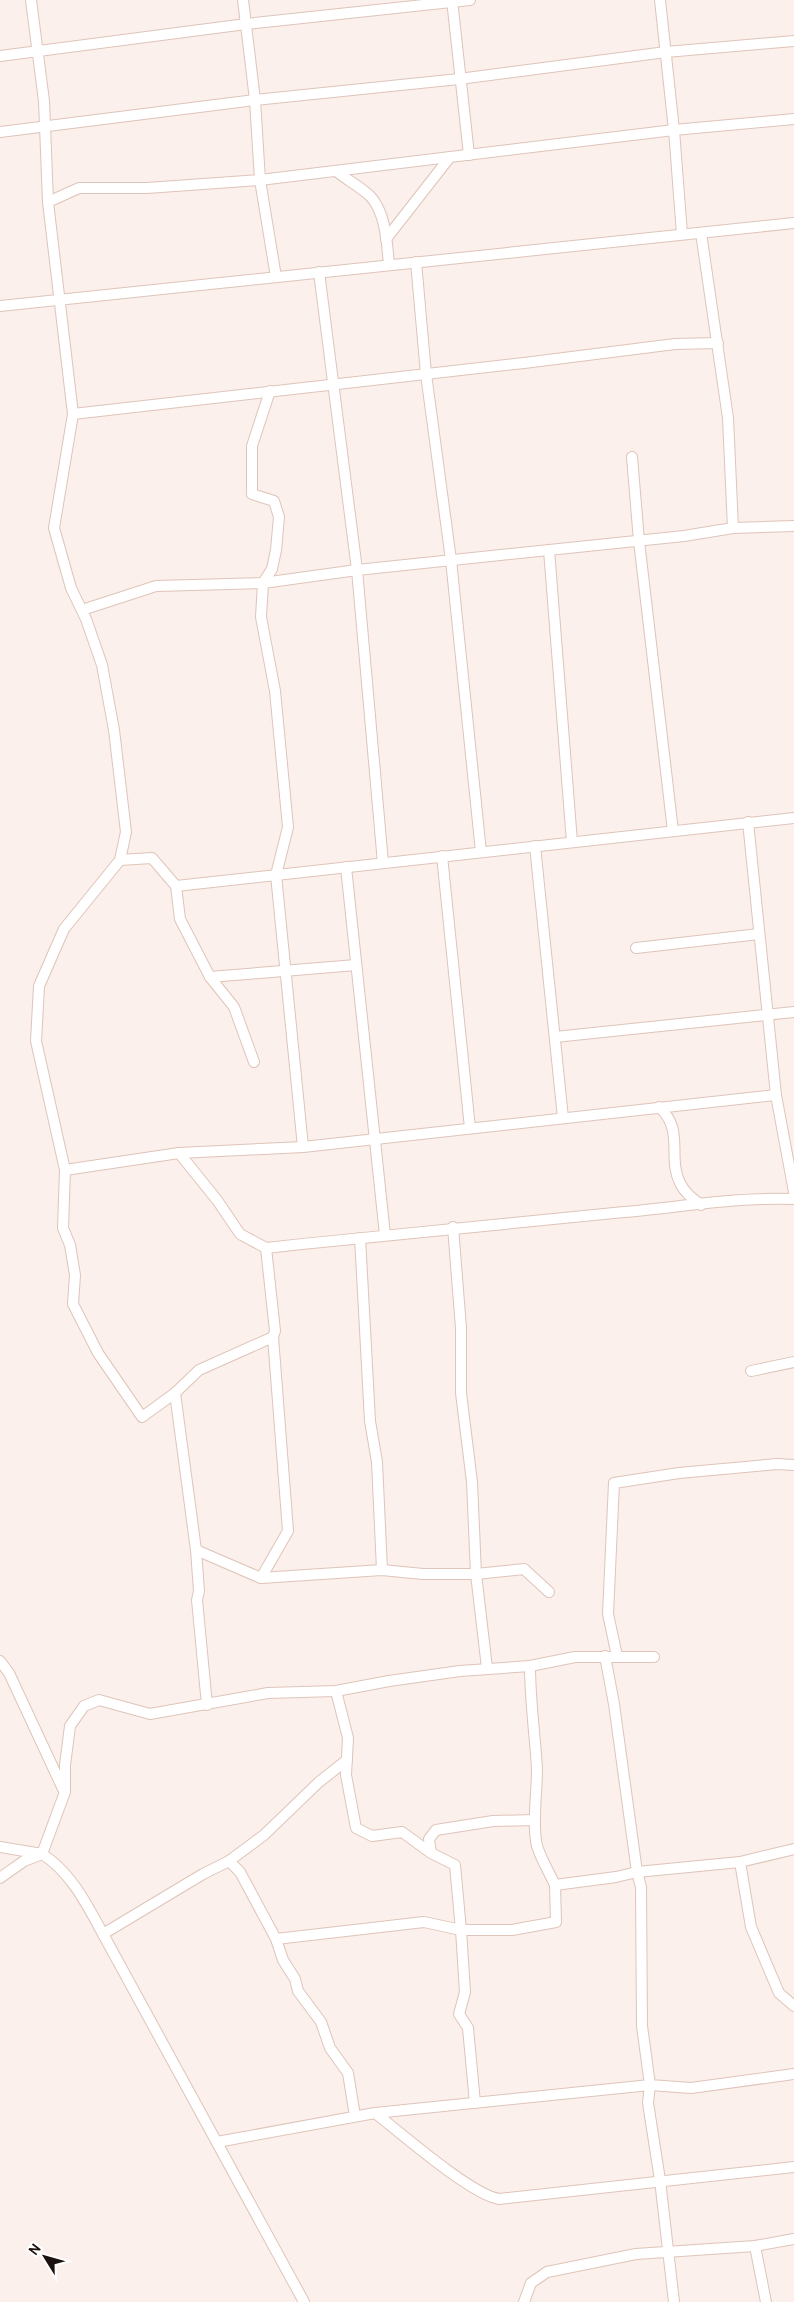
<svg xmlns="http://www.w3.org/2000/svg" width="794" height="2302" font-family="Overpass,sans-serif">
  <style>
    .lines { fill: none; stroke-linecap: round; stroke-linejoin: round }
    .minor-casing { stroke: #dfc4b9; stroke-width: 12 }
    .minor { stroke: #fff; stroke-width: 10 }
  </style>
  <rect width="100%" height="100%" fill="#fbf0eb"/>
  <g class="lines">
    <!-- minor casing -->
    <g class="minor-casing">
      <g id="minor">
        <path d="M31 0 44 101 48 202 73 414 54 528 71 588 86 619 102 665 114 730 126 832 120 860 64 929 39 986 36 1041 65 1170 63 1228 70 1245 75 1275 73 1304 98 1353 142 1417 175 1393 196 1550 199 1591 197 1600 207 1705"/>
        <path d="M243 0 255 100 260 180 276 277"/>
        <path d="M452 0 469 155"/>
        <path d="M660 0 674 130 682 234"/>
        <path d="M0 56 246 24 470 0"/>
        <path d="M0 132 255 100 459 79 666 52 794 41"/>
        <path d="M336 171C347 180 361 187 371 197 386 214 387 244 389 265"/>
        <path d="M48 202 79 188H147L260 180 674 130 794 119"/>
        <path d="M701 233 728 418 733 528"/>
        <path d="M386 239 450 157"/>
        <path d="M416 262 426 374 451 560 481 852"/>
        <path d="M319 272 357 570 383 863"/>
        <path d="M0 306 794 223"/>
        <path d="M270 391 252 446V494L274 501 279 517 276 550 272 569 263 583 261 617 275 691 288 827 276 875 303 1147"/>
        <path d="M73 414 524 363 675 344 718 343"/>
        <path d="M632 457 639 541 673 831"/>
        <path d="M549 550 572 842"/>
        <path d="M82 610 156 586 263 583 357 570 684 536 733 528 794 526"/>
        <path d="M748 822 776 1095 794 1192"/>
        <path d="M535 846 563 1118"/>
        <path d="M442 856 470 1128"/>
        <path d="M120 860 152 858 176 886 180 919 210 977 234 1007 254 1062"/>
        <path d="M346 867 385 1235"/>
        <path d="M176 886 794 818"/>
        <path d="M636 948 759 934"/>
        <path d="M210 977 356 965"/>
        <path d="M555 1037 794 1012"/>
        <path d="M659 1107C685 1130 667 1157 680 1183 685 1193 692 1198 701 1205"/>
        <path d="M179 1153 217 1200 240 1234 266 1248C385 1235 504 1223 624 1212 681 1207 737 1197 794 1199"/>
        <path d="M65 1170 179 1153 303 1147 776 1095"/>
        <path d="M453 1227 461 1328V1393L472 1482 476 1574 487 1668"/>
        <path d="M360 1238 370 1421 377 1462 382 1570"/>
        <path d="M751 1371 794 1362"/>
        <path d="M175 1393 199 1370 273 1337"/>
        <path d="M196 1550 261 1578 382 1570 423 1574H476L524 1569 549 1592"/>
        <path d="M261 1578 288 1531 273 1337 275 1331 266 1248"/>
        <path d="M605 1656 614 1704 637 1872 641 1887 642 2026 650 2085 691 2088 794 2074"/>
        <path d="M617 1656 608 1614 614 1483 679 1473 777 1464 794 1465"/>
        <path d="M0 1661 9 1673 63 1789"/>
        <path d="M530 1666C530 1701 535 1734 537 1769 537 1793 532 1825 537 1846 541 1859 549 1872 555 1885"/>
        <path d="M336 1691 348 1738 346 1775 356 1828 372 1836 402 1832 431 1853 429 1839 436 1830 493 1821 535 1820"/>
        <path d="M0 1847 42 1854 65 1792V1765L70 1726 84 1706 99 1700 150 1714 268 1693 336 1691 389 1681 460 1671 530 1666 575 1657H654"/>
        <path d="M229 1861 240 1872 276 1939 283 1960 295 1979 298 1991 321 2022 330 2048 348 2073 355 2116"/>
        <path d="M740 1862 751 1927 779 1993 794 2006"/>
        <path d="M0 1878 24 1861 42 1854C71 1872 87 1905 103 1934L304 2302"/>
        <path d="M103 1934 203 1874 229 1861 264 1835 319 1782 347 1760"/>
        <path d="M276 1939 424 1922 461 1930 455 1865 431 1853"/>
        <path d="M475 2103 468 2028 459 2014 465 1992 461 1930H512L556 1922 555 1885 616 1877 637 1872 740 1862 794 1849"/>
        <path d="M375 2113C401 2133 470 2194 499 2199L794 2167"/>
        <path d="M217 2142 375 2113 650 2085 648 2103 660 2180 674 2302"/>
        <path d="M755 2246 766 2302"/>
        <path d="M524 2302 531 2283 547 2272 636 2254 755 2246 794 2239"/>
      </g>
    </g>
    <!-- minor -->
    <use href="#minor" class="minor"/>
  </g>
  <!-- north arrow -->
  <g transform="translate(45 2257) rotate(307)" stroke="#ffffff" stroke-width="4" paint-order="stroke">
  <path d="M0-4L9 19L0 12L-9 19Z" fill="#1b110e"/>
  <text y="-8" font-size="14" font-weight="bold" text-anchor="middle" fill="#1b110e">N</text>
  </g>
</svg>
